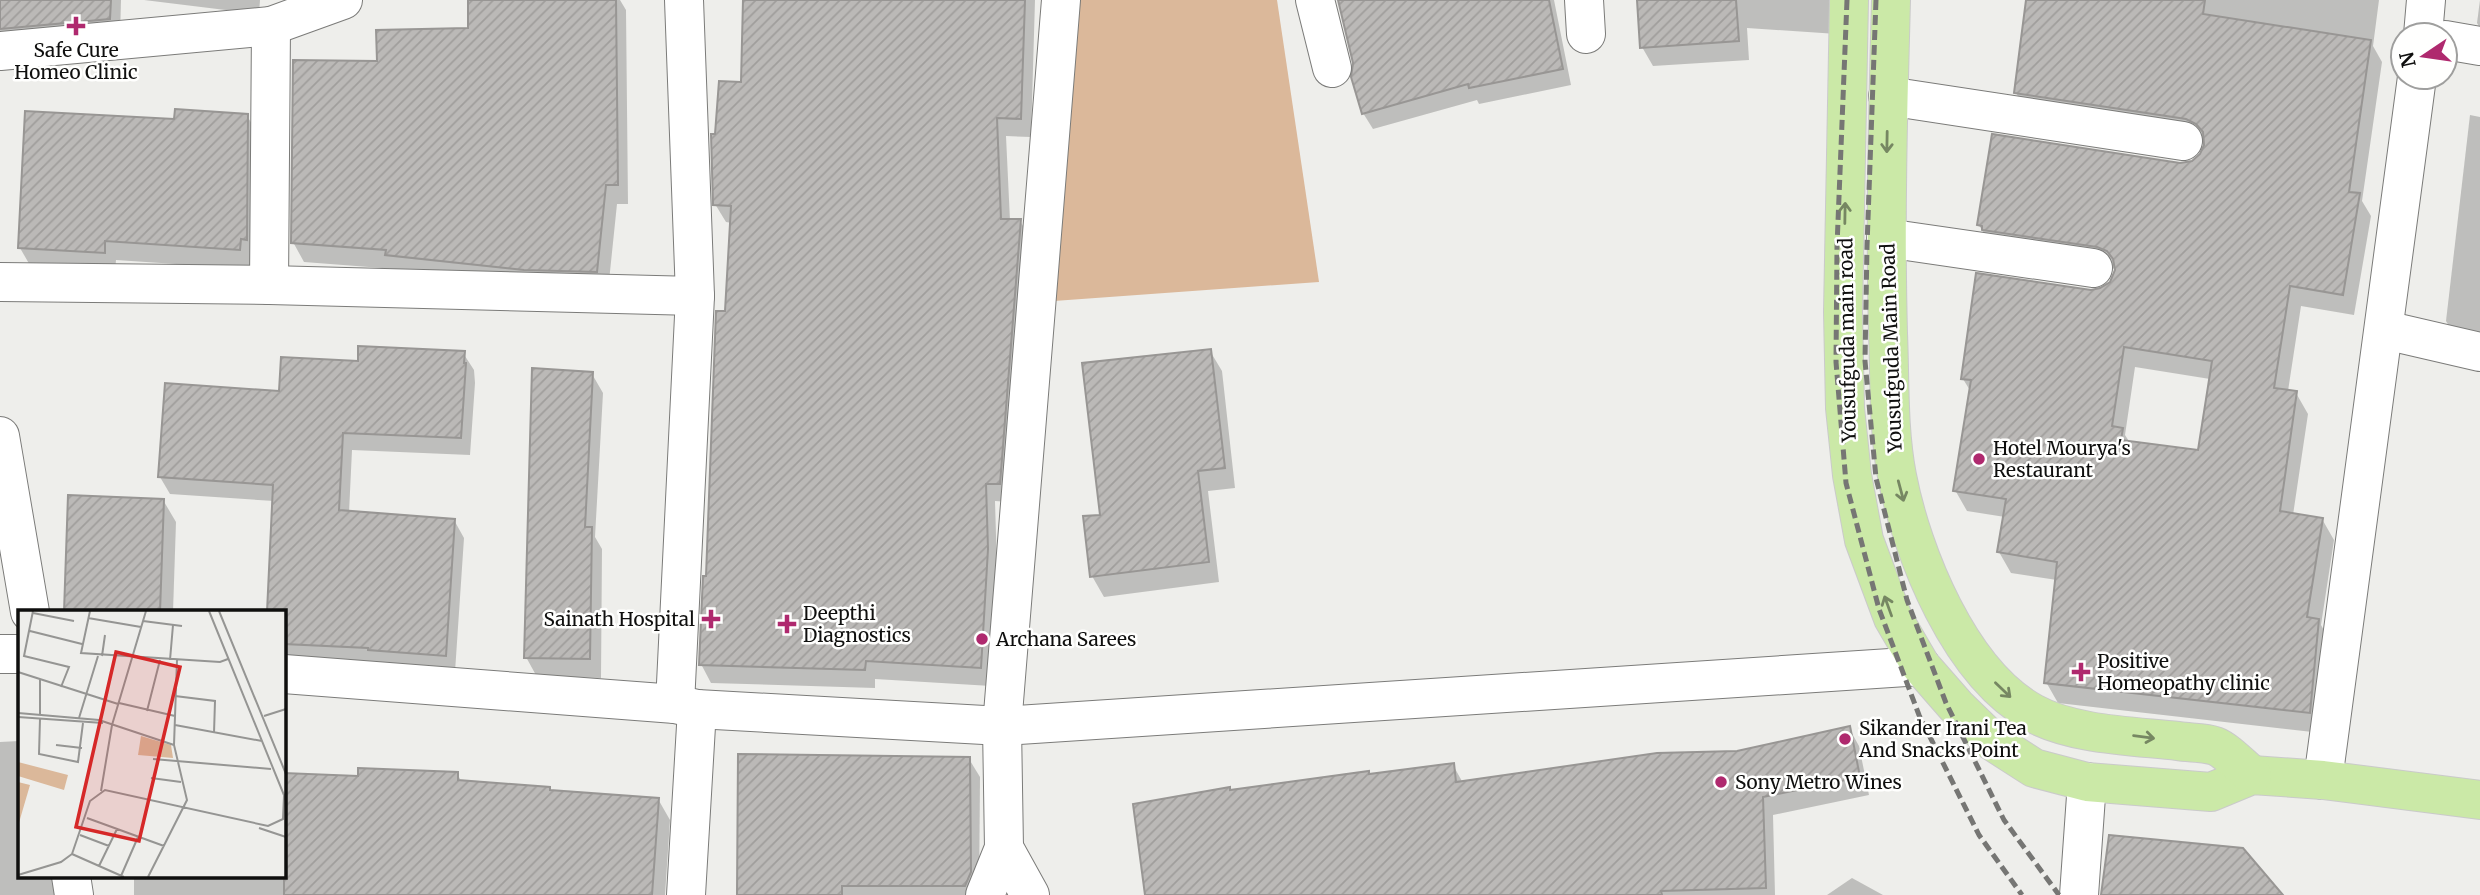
<svg xmlns="http://www.w3.org/2000/svg" width="2480" height="895" font-family="Merriweather,serif">
  <style>
    .grass { fill: #dbb89a }
    .shadow { fill: #0003; fill-rule: evenodd }
    .building { fill: url(#building-hatch); stroke: #989694; stroke-width: 2; fill-rule: evenodd }
    .lines { fill: none; stroke-linecap: round; stroke-linejoin: round }
    .minor-casing { stroke: #7b7b79; stroke-width: 40 }
    .major-casing { stroke: #cacaca; stroke-width: 40 }
    .minor { stroke: #fff; stroke-width: 38 }
    .major { stroke: #cbe9a7; stroke-width: 38 }
    .rail { stroke: #767674; stroke-width: 5; stroke-dasharray: 10 5; stroke-linecap: butt }
    .oneway { stroke: #768762 }
    .poi-dot { fill: #af296e; stroke: #fffffe; stroke-width: 2.5 }
    .labels { text-anchor: middle; stroke-width: 5; stroke-linejoin: round; paint-order: stroke }
    .poi-label { font-size: 19px; fill: #0f0f0e; stroke: #fffffe; text-anchor: start }
    .street-label { font-size: 19px; fill: #0f0f0e; stroke: #fffffe }
    .inset-road { fill: none; stroke: #959593; stroke-width: 2 }
    .view { fill: #d62828; fill-opacity: 0.15; stroke: #d62828; stroke-width: 3.5 }
    .inset-edge { fill: none; stroke: #0f0f0e; stroke-width: 3.5 }
  </style>
  <defs>
    <pattern id="building-hatch" width="6" height="6" patternUnits="userSpaceOnUse" patternTransform="scale(1.75)"><rect width="6" height="6" fill="#bbb9b7"/><path d="M-1 1l2-2M0 6l6-6M5 7l2-2" fill="none" stroke="#a09e9c"/></pattern>
  </defs>
  <rect width="100%" height="100%" fill="#eeeeeb"/>
  <!-- grass -->
  <path class="grass" d="M1074 0H1277L1319 282 1054 301Z"/>
  <!-- shadow -->
  <g class="shadow">
    <path d="M0 0H121L120 37 0 50Z"/>
    <path d="M144 0H260L259 14Z"/>
    <path d="M469 0H620L626 10 628 204H617L608 291 398 274 395 269 304 262 293 242 378 63 470 30Z"/>
    <path d="M743 0H1035L1031 137 1006 136 1010 221H1020L1031 239 1009 502 995 501 997 569 991 686 875 679V688L711 683 701 664 732 223 726 222 715 204 716 136 743 84Z"/>
    <path d="M1339 0H1554L1571 85 1479 104 1477 100 1373 129 1363 113 1355 63Z"/>
    <path d="M1639 0H1839L1837 34 1747 28 1749 60 1653 66 1642 47Z"/>
    <path d="M2028 0H2379L2373 46 2382 62 2362 201 2371 216 2354 315 2301 306 2288 391 2296 393 2308 414 2293 515 2322 519 2334 540 2321 625 2330 641 2321 733 2058 703 2046 682 2057 580 2011 573 1999 552 2005 517 1967 511 1955 490 1971 392 1963 379 2091 291 2101 290 2111 283 2117 270 2110 267 1991 246 1979 225 2180 164 2192 163 2202 155 2206 142 2028 113 2016 93ZM2135 367 2210 379 2199 452 2130 443 2125 435Z"/>
    <path d="M2480 0V28L2477 23Z"/>
    <path d="M2470 115 2480 117V345L2457 340 2446 321Z"/>
    <path d="M247 116 259 135 251 269 116 260 115 272 31 267 20 248 176 121Z"/>
    <path d="M1210 351 1222 371 1235 488 1208 491 1219 582 1104 597 1092 576 1102 516Z"/>
    <path d="M463 353 474 370 475 383 470 455 352 450 349 513 454 520 464 538 455 672 284 660V612L274 501 170 494 160 477 281 392 359 363Z"/>
    <path d="M592 374 603 393 595 537 602 549 601 678 537 677 526 657Z"/>
    <path d="M163 500 176 522 173 612H66Z"/>
    <path d="M1849 728 1859 746 1869 795 1773 815 1775 895H1147L1230 792 1453 765 1463 783 1737 753Z"/>
    <path d="M19 741V876H58L61 895H0V742Z"/>
    <path d="M969 759 980 777 979 895H738Z"/>
    <path d="M457 774 462 782 551 792 658 799 670 820 665 895H134V876H284V775L359 778Z"/>
    <path d="M1852 878 1883 895H1827Z"/>
  </g>
  <!-- building -->
  <g class="building">
    <path d="M0 0H111L110 19 0 29Z"/>
    <path d="M468 0H616L618 185H606L597 272 524 270 385 255 386 250 291 243 293 60 377 61 376 30 468 28Z"/>
    <path d="M743 0H1025L1021 119 997 118 1001 219H1021L1000 484H986L988 549 981 668 866 661 865 670 699 665 703 576H706L716 311H725L731 206 713 205 711 134H715L719 81 741 82Z"/>
    <path d="M1338 0H1549L1563 69 1469 88 1468 84 1362 114 1351 77 1353 63Z"/>
    <path d="M1637 0H1736L1739 41 1640 48Z"/>
    <path d="M2026 0H2205L2203 14 2371 40 2349 192 2360 193 2343 295 2290 286 2274 388 2297 391 2280 511 2323 518 2307 617 2319 619 2310 713 2044 683 2057 562 1997 552 2006 499 1953 491 1971 380 1961 379 1976 273 2091 290 2100 288 2110 282 2115 270 2113 259 2107 251 2097 247 1982 230V226L1977 225 1992 134 2180 163 2192 161 2200 154 2204 145 2203 132 2196 124 2186 119 2014 93ZM2124 347 2212 361 2198 450 2121 440 2123 428 2112 426Z"/>
    <path d="M175 109 248 114 247 240 241 239 240 250 105 241V253L18 248 25 111 174 119Z"/>
    <path d="M358 346 465 351 464 363H466L461 438 343 433 339 510 455 519 446 656 368 650V648L284 644V612H267L273 485 158 477 165 383 279 391 281 357 358 361Z"/>
    <path d="M1211 349 1225 468 1198 471 1209 562 1090 577 1083 516 1100 515 1082 363Z"/>
    <path d="M532 368 593 372 585 527H592L590 659 524 658Z"/>
    <path d="M68 495 164 499 160 612H64Z"/>
    <path d="M1850 726 1860 777 1763 797 1766 888 1661 891 1662 895H1145L1133 804 1230 787V790L1369 771V774L1454 763 1456 782 1657 753 1737 751Z"/>
    <path d="M738 754 970 757 971 872 965 886H842V895H737Z"/>
    <path d="M358 768 458 772V780L550 787V790L659 798 652 895H284V773L358 776Z"/>
    <path d="M2109 835 2243 848 2283 895H2101Z"/>
  </g>
  <g class="lines">
    <!-- minor casing -->
    <g class="minor-casing">
      <g id="minor">
        <path d="M1315 0 1332 68"/>
        <path d="M1584 0 1586 34"/>
        <path d="M2423 35 2426 0"/>
        <path d="M2445 40 2480 46"/>
        <path d="M0 51 271 26 343 0"/>
        <path d="M1888 96 2183 141"/>
        <path d="M1886 238 2093 268"/>
        <path d="M0 282 269 285 695 296"/>
        <path d="M269 285 271 26"/>
        <path d="M2385 330 2480 352"/>
        <path d="M0 436 30 612"/>
        <path d="M0 654H19"/>
        <path d="M284 674 675 704 697 709 1002 726 1921 666"/>
        <path d="M675 704 695 296 684 0"/>
        <path d="M2323 780 2417 77"/>
        <path d="M1004 848 1030 895"/>
        <path d="M71 876 74 895"/>
        <path d="M686 895 697 709"/>
        <path d="M985 895 1004 848 1002 726 1061 0"/>
        <path d="M2079 895 2087 782"/>
      </g>
    </g>
    <!-- major casing -->
    <g class="major-casing">
      <g id="major">
        <path d="M1849 0 1843 312 1845 408 1852 475 1864 540 1893 618 1921 666 1956 706 1992 741 2034 768 2087 782 2211 792 2252 775 2323 780 2480 800"/>
        <path d="M1891 0C1888 111 1885 222 1888 333 1890 381 1888 429 1897 476 1912 554 1960 673 2033 713 2073 735 2133 736 2178 741 2189 743 2204 742 2215 746 2226 750 2242 767 2252 775"/>
      </g>
    </g>
    <!-- minor -->
    <use href="#minor" class="minor"/>
    <!-- major -->
    <use href="#major" class="major"/>
    <!-- rail -->
    <g class="rail">
      <path d="M1847 0 1837 246 1836 362 1846 483 1879 609 1919 715 1979 835 2022 895"/>
      <path d="M1876 0 1867 246 1865 361 1876 478 1907 600 1946 703 2004 820 2059 895"/>
    </g>
  </g>
  <!-- one-way arrows -->
  <defs><path id="oneway-shaft" d="M-6 0H5M1.5-3L5.5 0L1.5 3" fill="none" stroke-width="1.6" stroke-linecap="round" stroke-linejoin="round" transform="scale(1.75)"/></defs>
  <g class="oneway">
    <use href="#oneway-shaft" transform="translate(1887 142) rotate(91)"/>
    <use href="#oneway-shaft" transform="translate(1845 213) rotate(-89)"/>
    <use href="#oneway-shaft" transform="translate(1901 491) rotate(75)"/>
    <use href="#oneway-shaft" transform="translate(1888 606) rotate(-110)"/>
    <use href="#oneway-shaft" transform="translate(2003 690) rotate(44)"/>
    <use href="#oneway-shaft" transform="translate(2144 737) rotate(7)"/>
  </g>
  <!-- markers -->
  <g class="poi-dot">
    <path d="M72.5 15.5h7v7h7v7h-7v7h-7v-7h-7v-7h7z"/>
    <circle cx="1979" cy="459" r="7"/>
    <path d="M707.5 608.5h7v7h7v7h-7v7h-7v-7h-7v-7h7z"/>
    <path d="M783.5 613.5h7v7h7v7h-7v7h-7v-7h-7v-7h7z"/>
    <circle cx="982" cy="639" r="7"/>
    <path d="M2077.5 661.5h7v7h7v7h-7v7h-7v-7h-7v-7h7z"/>
    <circle cx="1845" cy="739" r="7"/>
    <circle cx="1721" cy="782" r="7"/>
  </g>
  <g class="labels">
    <!-- poi labels -->
    <g class="poi-label">
      <text x="76" y="57" text-anchor="middle">Safe Cure<tspan x="76" dy="22">Homeo Clinic</tspan></text>
      <text x="1993" y="455">Hotel Mourya's<tspan x="1993" dy="22">Restaurant</tspan></text>
      <text x="803" y="620">Deepthi<tspan x="803" dy="22">Diagnostics</tspan></text>
      <text x="695" y="626" text-anchor="end">Sainath Hospital</text>
      <text x="996" y="646">Archana Sarees</text>
      <text x="2097" y="668">Positive<tspan x="2097" dy="22">Homeopathy clinic</tspan></text>
      <text x="1859" y="735">Sikander Irani Tea<tspan x="1859" dy="22">And Snacks Point</tspan></text>
      <text x="1735" y="789">Sony Metro Wines</text>
    </g>
    <!-- street labels -->
    <g class="street-label">
      <text transform="translate(1847 340) rotate(-91)" y="7">Yousufguda main road</text>
      <text transform="translate(1891 348) rotate(-92)" y="7">Yousufguda Main Road</text>
    </g>
  </g>
  <!-- overview -->
  <g transform="translate(18 610)">
    <rect width="268" height="268" fill="#eeeeeb"/>
    <path d="M123 126 153 135 155 148 120 145Z" fill="#dbb89a"/>
    <path d="M0 152 50 165 46 180 0 166ZM0 172 12 175 0 216Z" fill="#dbb89a"/>
    <path class="inset-road" d="M15 1 6 46 51 57 43 77M72 1 63 43 202 52 210 49M191 1 268 190M201 1 268 164M15 3 56 11M70 8 123 17M125 11 164 16M12 21 64 34M84 46 87 25M152 50 155 15M0 62 100 94M157 86 197 91 196 123M101 93 157 106M129 101 142 50M0 103 81 110 156 135M22 104V70M246 106 268 99M0 107 85 113M61 108 80 46M22 109 21 144 60 152 65 113M157 115 244 131M38 135 64 138M135 149 253 159M133 168 163 172M83 181 94 115 128 1M69 208 146 236M241 218 268 227M62 225 91 236M54 244 106 267M81 256 99 219M0 265 43 252 54 244 72 191 87 180 250 216 265 209 266 186M103 266 120 227M130 267 169 190 156 135 159 50"/>
    <path class="view" d="M98 42 162 57 121 231 58 217Z"/>
    <rect width="268" height="268" class="inset-edge"/>
  </g>
  <!-- north arrow -->
  <g transform="translate(2424 56) rotate(257)"><circle r="33" fill="#fffffe" stroke="#9f9f9e" stroke-width="2"/>
  <path d="M0-5L12 26L0 18L-12 26Z" fill="#af296e"/>
  <text y="-10" font-size="19" font-weight="bold" text-anchor="middle" fill="#0f0f0e">N</text>
  </g>
</svg>
